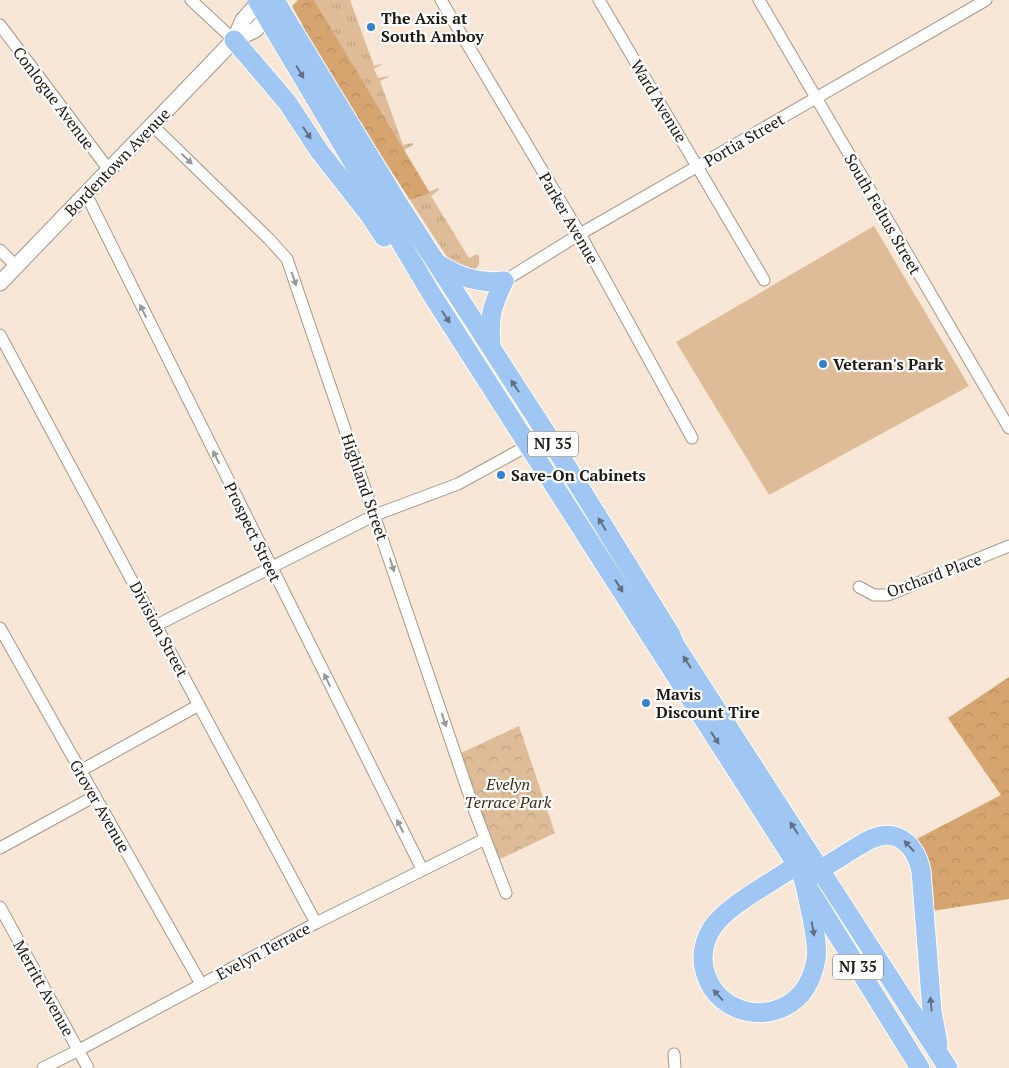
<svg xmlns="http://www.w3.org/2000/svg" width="1009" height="1068" font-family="'PT Serif',serif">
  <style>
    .grass { fill: url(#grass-tufts) }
    .forest { fill: url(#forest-crowns) }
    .park { fill: url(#park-crowns) }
    .pitch { fill: #debc98 }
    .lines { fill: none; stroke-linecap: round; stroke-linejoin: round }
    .minor-casing { stroke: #a79786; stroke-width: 13 }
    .tertiary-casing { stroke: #a79786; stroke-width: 17 }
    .trunk-casing { stroke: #fff; stroke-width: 21 }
    .minor { stroke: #fff; stroke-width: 11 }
    .tertiary { stroke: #fff; stroke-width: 15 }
    .trunk { stroke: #a0c7f3; stroke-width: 19 }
    .trunk-bridge-casing { stroke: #fff; stroke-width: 21; stroke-linecap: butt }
    .trunk-bridge { stroke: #a0c7f3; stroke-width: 19 }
    .oneway { fill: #607083 }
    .oneway2 { fill: #9a9895 }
    .poi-dot { fill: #3381d1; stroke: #fff; stroke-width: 2 }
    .labels { text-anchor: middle; stroke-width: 4.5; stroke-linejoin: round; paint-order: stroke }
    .shield { fill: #fff; stroke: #625e5a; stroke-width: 1 }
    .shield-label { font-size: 15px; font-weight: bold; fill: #1f1913 }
    .poi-label { font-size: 16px; font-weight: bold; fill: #1f1913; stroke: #fff; text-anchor: start }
    .street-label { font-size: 16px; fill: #1f1913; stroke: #fff }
    .park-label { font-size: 16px; font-style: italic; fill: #412c14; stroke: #fff }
  </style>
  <defs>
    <pattern id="grass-tufts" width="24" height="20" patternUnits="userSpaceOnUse" patternTransform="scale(1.25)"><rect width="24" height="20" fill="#debc98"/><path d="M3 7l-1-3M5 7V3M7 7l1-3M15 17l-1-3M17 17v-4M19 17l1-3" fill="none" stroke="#bea182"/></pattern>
    <pattern id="forest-crowns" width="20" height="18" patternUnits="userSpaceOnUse" patternTransform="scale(1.25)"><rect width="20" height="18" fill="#d6a56f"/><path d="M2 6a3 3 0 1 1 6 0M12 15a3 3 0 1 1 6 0" fill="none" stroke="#b78d5f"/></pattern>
    <pattern id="park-crowns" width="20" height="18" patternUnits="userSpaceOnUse" patternTransform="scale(1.25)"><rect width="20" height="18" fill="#debc98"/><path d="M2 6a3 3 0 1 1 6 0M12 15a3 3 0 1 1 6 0" fill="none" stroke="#bea182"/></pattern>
  </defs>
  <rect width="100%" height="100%" fill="#f8e7d6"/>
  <!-- grass -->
  <g class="grass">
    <path d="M314 0H350L374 66 384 63 374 69 378 78 389 76V77L380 81 403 145 412 143 413 145 404 150Z"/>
    <path d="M438 188 439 190 431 196 469 258 477 254 479 256V265L475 269 468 270 449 260 410 200Z"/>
  </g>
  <!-- forest -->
  <g class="forest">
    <path d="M298 0H314L430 193 410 200 344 98 304 31 302 24 292 6Z"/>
    <path d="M1009 677V899L926 912 909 843 1001 795 948 718Z"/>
  </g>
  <!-- park -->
  <path class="park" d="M519 726 555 833 498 860 461 753Z"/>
  <!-- pitch -->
  <path class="pitch" d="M874 226 969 386 769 495 676 342Z"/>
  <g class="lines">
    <!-- minor casing -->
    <g class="minor-casing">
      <g id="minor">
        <path d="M191 0 234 40"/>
        <path d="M441 0 580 234 692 438"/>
        <path d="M599 0 764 280"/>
        <path d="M759 0 1009 428"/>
        <path d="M0 25 109 170"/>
        <path d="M152 125 269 239 287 259 475 812 506 893"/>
        <path d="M86 194 422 869"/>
        <path d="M0 250 16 266"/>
        <path d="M504 281 580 234 986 0"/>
        <path d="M0 335 316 923"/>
        <path d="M859 587 874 595H888L1009 546"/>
        <path d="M157 625 375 515 458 484 529 445"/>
        <path d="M0 628 201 984"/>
        <path d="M80 771 199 705"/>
        <path d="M0 848 95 796"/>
        <path d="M0 907 88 1068"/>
        <path d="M674 1054 675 1068"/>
        <path d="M43 1068 79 1050 316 923 485 839"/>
      </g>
    </g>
    <!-- tertiary casing -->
    <g class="tertiary-casing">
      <g id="tertiary">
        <path d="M234 40 255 30 274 11"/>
        <path d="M0 283 234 40 243 20 261 0"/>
      </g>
    </g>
    <!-- trunk casing -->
    <g class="trunk-casing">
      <g id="trunk">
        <path d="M286 19 399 205 548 436 671 635 675 645 948 1068"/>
        <path d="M275 31 432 295 797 865 804 881 920 1068"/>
        <path d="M234 40 287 102 320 152 371 217 384 237"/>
        <path d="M437 263C459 277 479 284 504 281"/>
        <path d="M491 347C489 317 491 308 504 281"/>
        <path d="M806 858C780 879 730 902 712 928 703 943 700 958 706 975 719 1015 772 1026 801 994 809 985 814 971 816 959 819 943 808 899 804 881 818 871 833 862 847 853 855 848 863 843 871 839 898 827 916 846 921 871L932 1011 938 1044"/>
      </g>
    </g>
    <!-- minor -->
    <use href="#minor" class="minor"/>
    <!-- tertiary -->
    <use href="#tertiary" class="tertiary"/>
    <!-- trunk -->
    <use href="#trunk" class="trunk"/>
    <!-- trunk-bridge casing -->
    <g class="trunk-bridge-casing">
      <g id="trunk-bridge">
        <path d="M257 0 275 31"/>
        <path d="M275 0 286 19"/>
      </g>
    </g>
    <!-- trunk-bridge -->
    <use href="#trunk-bridge" class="trunk-bridge"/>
  </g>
  <!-- one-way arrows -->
  <defs><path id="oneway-solid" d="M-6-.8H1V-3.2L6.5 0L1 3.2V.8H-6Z" transform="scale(1.25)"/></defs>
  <g class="oneway">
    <use href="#oneway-solid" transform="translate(300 72) rotate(59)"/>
    <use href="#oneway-solid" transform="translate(307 133) rotate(57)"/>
    <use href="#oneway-solid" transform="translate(446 317) rotate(57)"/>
    <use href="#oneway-solid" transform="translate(515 386) rotate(-123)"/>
    <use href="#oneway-solid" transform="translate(602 524) rotate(-122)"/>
    <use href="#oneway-solid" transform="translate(619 586) rotate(58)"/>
    <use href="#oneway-solid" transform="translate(687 662) rotate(-123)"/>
    <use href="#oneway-solid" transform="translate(715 738) rotate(57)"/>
    <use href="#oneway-solid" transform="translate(794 828) rotate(-123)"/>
    <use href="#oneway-solid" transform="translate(909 846) rotate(-133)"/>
    <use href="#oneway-solid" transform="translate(813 929) rotate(80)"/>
    <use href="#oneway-solid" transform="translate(718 995) rotate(-132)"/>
    <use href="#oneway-solid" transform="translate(931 1004) rotate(-95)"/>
  </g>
  <g class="oneway2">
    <use href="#oneway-solid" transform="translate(187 159) rotate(44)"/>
    <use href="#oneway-solid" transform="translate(294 279) rotate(71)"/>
    <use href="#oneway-solid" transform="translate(143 311) rotate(-116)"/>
    <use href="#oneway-solid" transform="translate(216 457) rotate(-116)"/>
    <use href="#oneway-solid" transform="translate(392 565) rotate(72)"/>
    <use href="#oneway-solid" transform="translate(327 680) rotate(-116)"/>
    <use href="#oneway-solid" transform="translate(444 720) rotate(72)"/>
    <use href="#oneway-solid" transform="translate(400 826) rotate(-117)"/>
  </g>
  <!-- markers -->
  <g class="poi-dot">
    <circle cx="371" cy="27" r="5"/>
    <circle cx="823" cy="364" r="5"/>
    <circle cx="501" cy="475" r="5"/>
    <circle cx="646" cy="703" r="5"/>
  </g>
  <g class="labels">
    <!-- shield labels -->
    <g class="shield">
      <rect x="528" y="431.5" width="50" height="25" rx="4"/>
      <rect x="833" y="954.5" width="50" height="25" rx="4"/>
    </g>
    <g class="shield-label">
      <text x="553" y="449">NJ 35</text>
      <text x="858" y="972">NJ 35</text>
    </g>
    <!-- poi labels -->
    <g class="poi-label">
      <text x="381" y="24">The Axis at<tspan x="381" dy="18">South Amboy</tspan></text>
      <text x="833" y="370">Veteran's Park</text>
      <text x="511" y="481">Save-On Cabinets</text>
      <text x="656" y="700">Mavis<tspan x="656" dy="18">Discount Tire</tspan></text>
    </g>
    <!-- street labels -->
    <g class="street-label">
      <text transform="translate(54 98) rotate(53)" y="6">Conlogue Avenue</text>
      <text transform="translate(659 101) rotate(59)" y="6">Ward Avenue</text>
      <text transform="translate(744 140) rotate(-30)" y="6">Portia Street</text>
      <text transform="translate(117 162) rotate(-46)" y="6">Bordentown Avenue</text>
      <text transform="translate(883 214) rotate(60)" y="6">South Feltus Street</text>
      <text transform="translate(569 218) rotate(60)" y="6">Parker Avenue</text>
      <text transform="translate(365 487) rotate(71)" y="6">Highland Street</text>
      <text transform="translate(253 532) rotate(64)" y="6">Prospect Street</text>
      <text transform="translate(934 575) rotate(-20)" y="6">Orchard Place</text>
      <text transform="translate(159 629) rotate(62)" y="6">Division Street</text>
      <text transform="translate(100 806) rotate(60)" y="6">Grover Avenue</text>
      <text transform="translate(263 951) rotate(-28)" y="6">Evelyn Terrace</text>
      <text transform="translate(44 988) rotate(61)" y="6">Merritt Avenue</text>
    </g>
    <!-- park labels -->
    <g class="park-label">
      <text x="508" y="790">Evelyn<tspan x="508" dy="18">Terrace Park</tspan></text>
    </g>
  </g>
</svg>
